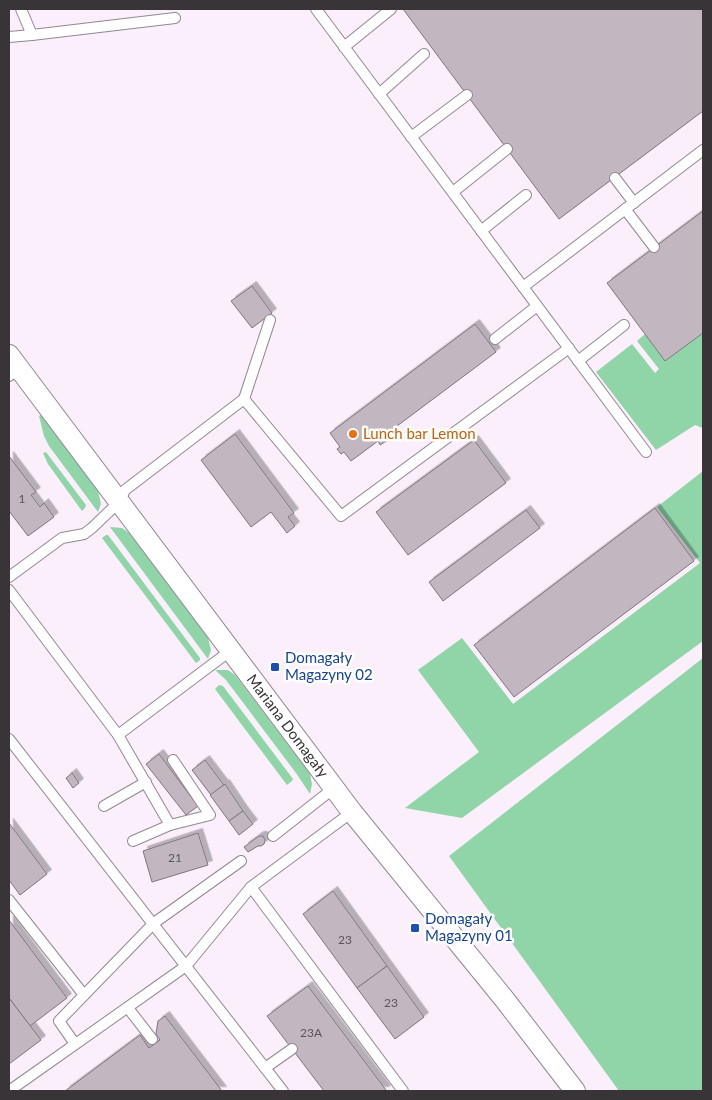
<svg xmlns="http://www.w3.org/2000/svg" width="712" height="1100" font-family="Lato,sans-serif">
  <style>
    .green { fill: #8fd5a8 }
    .building { fill: #c2b7c1; stroke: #7f757e; filter: url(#shadow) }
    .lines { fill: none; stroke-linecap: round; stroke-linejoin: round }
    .lane-casing { stroke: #928892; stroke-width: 12 }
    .street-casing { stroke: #928892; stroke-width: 22 }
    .lane { stroke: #fff; stroke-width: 10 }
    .street { stroke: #fff; stroke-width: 20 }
    .food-dot { fill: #e8710a; stroke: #fff; stroke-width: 2 }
    .transit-dot { fill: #1a4fb4; stroke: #fff; stroke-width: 2 }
    .labels { text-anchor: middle; stroke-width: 5; stroke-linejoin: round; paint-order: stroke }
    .number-label { font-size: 12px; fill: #5a555a }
    .food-label { font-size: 15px; fill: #c56008; stroke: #fff; text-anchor: start }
    .transit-label { font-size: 15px; fill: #164399; stroke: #fff; text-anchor: start }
    .street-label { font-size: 15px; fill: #383438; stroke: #fff }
  </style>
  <defs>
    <filter id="shadow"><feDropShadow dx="4.5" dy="-4.5" stdDeviation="0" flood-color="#0004"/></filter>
  </defs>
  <rect width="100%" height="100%" fill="#faeffa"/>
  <!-- green -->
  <g class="green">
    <path d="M703 333V428L695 425 656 450 596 372 632 344 655 373 659 369 637 341 645 334 665 361Z"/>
    <path d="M41 415 98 491 101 504 98 512 49 446 44 436 39 416Z"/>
    <path d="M46 452 86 505 85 508 82 511 48 464 43 453Z"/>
    <path d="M703 471V641L462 818 405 808 479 752 418 670 462 638 513 704 700 563 657 507Z"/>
    <path d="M110 527 122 528 129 533 208 638 211 650 208 659Z"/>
    <path d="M106 535H108L200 658V660L196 663 102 538Z"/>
    <path d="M703 658V1091H619L449 856Z"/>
    <path d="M215 670H228L235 675 310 774 312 784 310 794 296 773 226 680Z"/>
    <path d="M219 685 223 686 293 779 292 781 287 785 215 689Z"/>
  </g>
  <!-- building -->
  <g class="building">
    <path d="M403 9H703V111L559 219Z"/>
    <path d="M703 211V333L665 361 607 283Z"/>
    <path d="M252 286 272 313 252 328 231 301Z"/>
    <path d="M475 324 496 352 385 435 388 440 380 445 378 441 351 461 344 452 341 454 337 449 340 447 330 433Z"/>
    <path d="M235 434 294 513 288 517 295 526 287 533 271 512 251 527 201 460Z"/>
    <path d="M474 440 506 483 408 555 376 512Z"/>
    <path d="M9 456 36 492 31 495 40 507 44 503 54 517 28 536 9 511Z"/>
    <path d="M655 508 694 561 514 697 474 645Z"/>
    <path d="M526 510 540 528 443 601 429 582Z"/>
    <path d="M159 754 198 806 186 815 146 764Z"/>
    <path d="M205 760 224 785 211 795 192 770Z"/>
    <path d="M72 773 79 783 73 788 66 778Z"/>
    <path d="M225 784 243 811 229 821 210 795Z"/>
    <path d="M243 811 253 824 239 835 229 821Z"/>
    <path d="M9 823 47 874 20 895 9 880Z"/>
    <path d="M198 833 208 865 152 882 143 851Z"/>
    <path d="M259 836H263L265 840 264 844 261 846H258L248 852 244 847Z"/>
    <path d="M333 891 387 966 357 988 303 914Z"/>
    <path d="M9 920 67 998 30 1026 9 998Z"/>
    <path d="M387 966 424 1017 395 1039 357 988Z"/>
    <path d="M308 986 386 1090 384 1091H324L267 1016Z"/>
    <path d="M9 998 41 1040 9 1064Z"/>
    <path d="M165 1016 222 1091H65L140 1035 149 1048 160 1040 156 1034 158 1021Z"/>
  </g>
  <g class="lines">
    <!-- lane casing -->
    <g class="lane-casing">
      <g id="lane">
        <path d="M21 9 32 35 175 18"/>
        <path d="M316 9 646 452"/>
        <path d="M9 37 32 35"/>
        <path d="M344 47 391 9"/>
        <path d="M379 94 424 54"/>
        <path d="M411 137 467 95"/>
        <path d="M615 178 634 203"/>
        <path d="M453 192 507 149"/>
        <path d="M625 209 654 247"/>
        <path d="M481 231 526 195"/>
        <path d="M523 287 703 150"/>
        <path d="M495 339 537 306"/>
        <path d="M578 361 624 325"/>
        <path d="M9 376 19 369"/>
        <path d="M244 399 270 320"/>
        <path d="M9 577 62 538 84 534 92 528 119 502 125 490 244 399 341 516 569 348"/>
        <path d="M9 590 118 735 230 651"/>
        <path d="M118 735 170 825 210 815 173 760"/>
        <path d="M9 739 283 1091"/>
        <path d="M104 806 146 782"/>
        <path d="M273 836 334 788"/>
        <path d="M133 841 170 825"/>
        <path d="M251 887 403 1091"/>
        <path d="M9 900 84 995"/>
        <path d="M128 1008 152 1039"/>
        <path d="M75 1044 59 1021 154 923 241 861"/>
        <path d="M265 1068 292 1049"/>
        <path d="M9 1091 186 966 251 887 352 812"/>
      </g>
    </g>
    <!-- street casing -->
    <g class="street-casing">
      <g id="street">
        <path id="s1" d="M9 355 352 812 505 1000 575 1091"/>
      </g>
    </g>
    <!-- lane -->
    <use href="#lane" class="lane"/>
    <!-- street -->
    <use href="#street" class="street"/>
  </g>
  <!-- markers -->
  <circle class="food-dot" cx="353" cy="434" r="5"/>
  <g class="transit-dot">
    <rect x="270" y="662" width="10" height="10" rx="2.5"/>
    <rect x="410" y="923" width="10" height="10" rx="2.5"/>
  </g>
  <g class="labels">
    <!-- number labels -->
    <g class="number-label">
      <text x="22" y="503">1</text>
      <text x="175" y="862">21</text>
      <text x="345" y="944">23</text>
      <text x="391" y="1007">23</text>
      <text x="311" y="1037">23A</text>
    </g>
    <!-- food labels -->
    <g class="food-label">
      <text x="363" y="439">Lunch bar Lemon</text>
    </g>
    <!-- transit labels -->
    <g class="transit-label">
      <text x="285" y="663">Domagały<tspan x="285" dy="17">Magazyny 02</tspan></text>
      <text x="425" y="924">Domagały<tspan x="425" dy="17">Magazyny 01</tspan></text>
    </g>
    <!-- street labels -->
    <g class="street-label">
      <text dy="5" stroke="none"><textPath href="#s1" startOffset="464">Mariana Domagały</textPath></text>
    </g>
  </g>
  <!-- border -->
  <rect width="712" height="1100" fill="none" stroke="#383438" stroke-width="20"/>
</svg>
